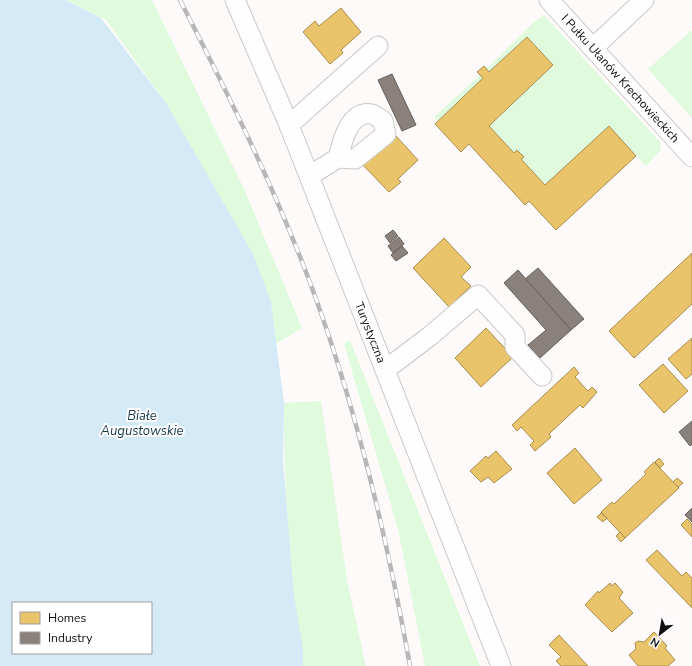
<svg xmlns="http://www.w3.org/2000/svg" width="692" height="666" font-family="'Nunito Sans',sans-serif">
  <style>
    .green { fill: #e0fadd }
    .water { fill: #d5eaf7; fill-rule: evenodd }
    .homes { fill: #e9c46a; stroke: #a88d4e }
    .industry { fill: #8a817c; stroke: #655e5b }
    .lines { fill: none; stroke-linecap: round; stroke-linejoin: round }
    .street-casing { stroke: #cbc8c8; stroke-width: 21 }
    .street { stroke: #fffefe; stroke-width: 19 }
    .rail-casing { stroke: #b8b7b7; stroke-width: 4.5 }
    .rail { stroke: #fff; stroke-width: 3; stroke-dasharray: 9; stroke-linecap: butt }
    .labels { text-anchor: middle; stroke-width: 4; stroke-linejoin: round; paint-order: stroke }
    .street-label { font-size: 12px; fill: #100e0e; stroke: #fff }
    .water-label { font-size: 13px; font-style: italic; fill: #15394c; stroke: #fff }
  </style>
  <rect width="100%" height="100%" fill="#fdfaf9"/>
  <!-- green -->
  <g class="green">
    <path d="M66 0H152L245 191 302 328 276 344 271 302 166 103 106 20Z"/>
    <path d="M544 15 661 143 660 151 646 166 609 127 545 185 521 159 523 157 517 150 514 153 489 126 553 65 527 37 489 72 486 69 535 21Z"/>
    <path d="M692 30V118L648 69Z"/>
    <path d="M480 75 483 78 438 121 434 117Z"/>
    <path d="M350 340 480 666H425L398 529 344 344Z"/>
    <path d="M321 401 347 580 366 666H303C303 641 296 618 294 593 288 530 283 467 284 403Z"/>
  </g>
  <!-- water -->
  <path class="water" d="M0 0H66L101 18 166 103 253 254 271 302 284 403 283 461 294 595 303 650V666H0ZM13 603H151V653H13Z"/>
  <!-- homes -->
  <g class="homes">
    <path d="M341 8 361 32 341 50 343 53 330 64 303 32 315 21 319 26Z"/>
    <path d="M527 37 553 65 489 126 514 153 517 150 524 157 521 159 545 185 609 126 636 156 556 230 529 201 525 205 469 144 461 152 435 124 483 78 477 72 484 66 489 72Z"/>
    <path d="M396 136 418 160 398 179 401 182 389 192 361 163 372 152 375 155Z"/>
    <path d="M444 238 471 267 461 277 471 286 449 307 413 268Z"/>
    <path d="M692 253V304L634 358 609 331Z"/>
    <path d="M486 328 513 357 481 387 455 358Z"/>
    <path d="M692 338V374L686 379 668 359Z"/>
    <path d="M663 364 688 391 664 413 639 385Z"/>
    <path d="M574 367 579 373 575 377 588 391 592 387 597 392 583 408 580 405 549 434 551 437 535 451 530 445 534 441 521 427 517 431 512 425Z"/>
    <path d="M575 448 602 480 574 504 547 473Z"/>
    <path d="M496 451 512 469 494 483 488 477 481 482 470 471 486 456 488 458Z"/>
    <path d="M659 458 664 464 660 468 655 462Z"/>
    <path d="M654 462 679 488 625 538 601 512 612 502 614 504 646 474 644 472Z"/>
    <path d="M677 478 683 483 678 487 673 482Z"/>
    <path d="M601 513 607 518 603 522 597 517Z"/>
    <path d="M687 519 692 524V537L681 525Z"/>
    <path d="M620 532 625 538 621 542 616 536Z"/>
    <path d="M657 550 682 576 686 572 692 578V608L646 560Z"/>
    <path d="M610 583 612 586 615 583 623 592 619 598 633 613 612 632 585 605 598 591 599 593Z"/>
    <path d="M654 632 667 646 665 648 675 660 668 666H638L629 655 636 649 635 643 638 641 644 642Z"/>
    <path d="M559 635 588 666H561L556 661 561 657 549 645Z"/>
  </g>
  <!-- industry -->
  <g class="industry">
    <path d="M392 74 416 125 402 131 378 80Z"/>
    <path d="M393 230 398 236 390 243 385 236Z"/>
    <path d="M399 237 404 244 393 253 388 246Z"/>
    <path d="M402 246 408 253 396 261 391 255Z"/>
    <path d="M538 268 584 319 571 330 525 279Z"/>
    <path d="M518 270 571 330 540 358 528 345 546 330 504 283Z"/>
    <path d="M692 421V444L690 446 679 432Z"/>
    <path d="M692 508V522L685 515Z"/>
  </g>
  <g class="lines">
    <!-- street casing -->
    <g class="street-casing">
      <g id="street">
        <path id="s1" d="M235 0 289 125 501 666"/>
        <path id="s2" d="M549 0 692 157"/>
        <path d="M593 48 644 0"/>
        <path d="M289 125 378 46"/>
        <path d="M309 176 338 158 355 159 386 134 383 121C380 119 375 115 372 114 349 110 342 142 338 158"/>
        <path d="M385 370 430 336 478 295 515 335V347L542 376"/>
      </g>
    </g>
    <!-- street -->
    <use href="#street" class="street"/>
    <!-- rail casing -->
    <g class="rail-casing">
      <path id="rail" d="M180 0C228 94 275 188 312 288 357 410 387 537 410 666"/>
    </g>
    <!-- rail -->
    <use href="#rail" class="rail"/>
  </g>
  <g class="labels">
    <!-- street labels -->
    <g class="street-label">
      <text dy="4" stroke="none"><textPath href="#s2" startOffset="106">I Pułku Ułanów Krechowieckich</textPath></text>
      <text dy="4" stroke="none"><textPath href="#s1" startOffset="359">Turystyczna</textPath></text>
    </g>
    <!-- water labels -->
    <g class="water-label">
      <text x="142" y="420">Białe<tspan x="142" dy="15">Augustowskie</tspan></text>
    </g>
  </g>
  <!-- legend -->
  <rect x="12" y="602" width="140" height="52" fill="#ffffff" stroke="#9f9f9f"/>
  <rect x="20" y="612" width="20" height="12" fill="#e9c46a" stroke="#9f9f9f"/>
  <text x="48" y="622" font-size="12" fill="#100e0e">Homes</text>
  <rect x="20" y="632" width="20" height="12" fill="#8a817c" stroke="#9f9f9f"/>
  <text x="48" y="642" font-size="12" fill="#100e0e">Industry</text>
  <!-- north arrow -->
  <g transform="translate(660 634) rotate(211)" stroke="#ffffff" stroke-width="3" paint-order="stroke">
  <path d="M0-3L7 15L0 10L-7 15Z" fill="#100e0e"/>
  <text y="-6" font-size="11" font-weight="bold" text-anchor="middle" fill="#100e0e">N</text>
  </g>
</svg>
